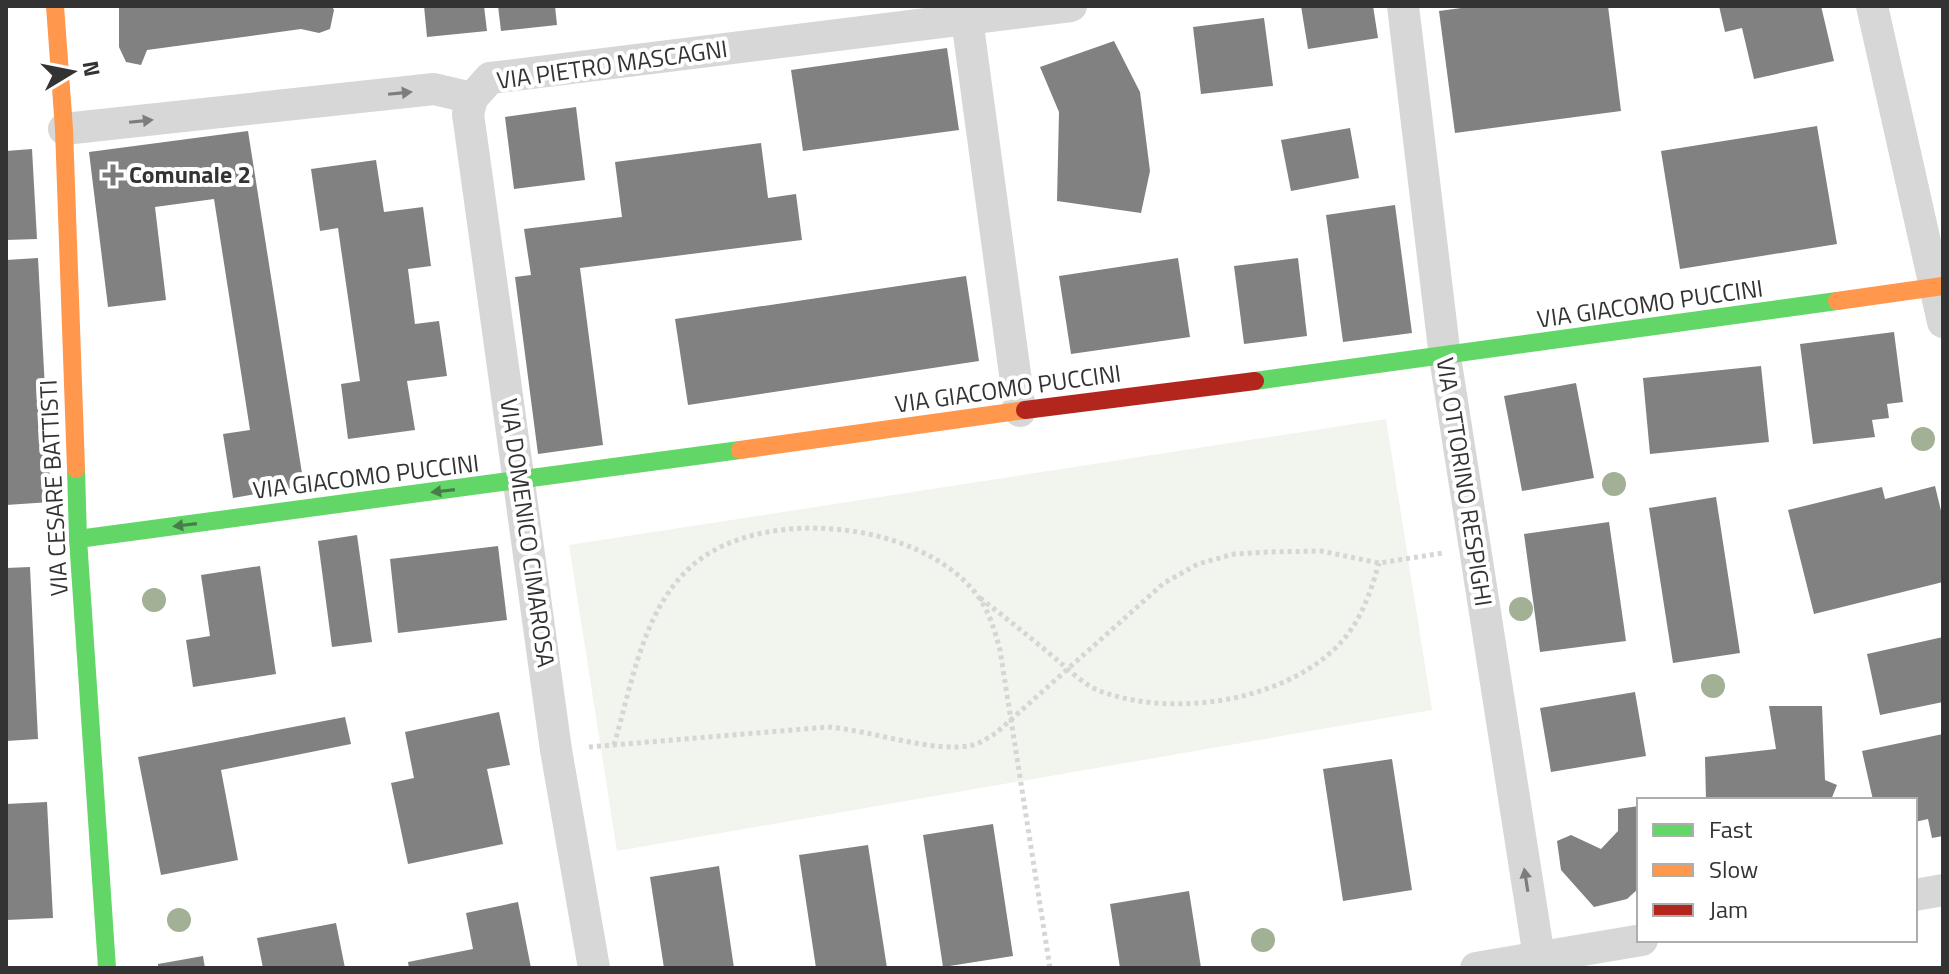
<svg xmlns="http://www.w3.org/2000/svg" width="1949" height="974" font-family="'Titillium Web',sans-serif">
  <style>
    .green { fill: #f1f5ed }
    .building { fill: #818181 }
    .lines { fill: none; stroke-linecap: round; stroke-linejoin: round }
    .path { stroke: #d6d6d6; stroke-width: 5; stroke-dasharray: 4 4; stroke-linecap: butt }
    .street { stroke: #d7d7d7; stroke-width: 32 }
    .fast { stroke: #63d668; stroke-width: 18 }
    .slow { stroke: #ff974d; stroke-width: 18 }
    .jam { stroke: #b3261e; stroke-width: 18 }
    .tree { fill: #a2b095 }
    .oneway { fill: #7d7d7d }
    .oneway2 { fill: #497c4b }
    .poi-dot { fill: #7a7a7a; stroke: #fff; stroke-width: 3 }
    .labels { text-anchor: middle; stroke-width: 8; stroke-linejoin: round; paint-order: stroke }
    .street-label { font-size: 24px; fill: #333; stroke: #fff }
    .poi-label { font-size: 24px; font-weight: bold; fill: #333; stroke: #fff; text-anchor: start }
  </style>
  <rect width="100%" height="100%" fill="#fff"/>
  <!-- green -->
  <path class="green" d="M1386 419 1432 710 617 851 569 545Z"/>
  <!-- building -->
  <g class="building">
    <path d="M119 6H332L334 10 330 29 319 33 301 29 147 50 141 65 126 62 119 47Z"/>
    <path d="M424 6H484L487 31 427 37Z"/>
    <path d="M498 6H555L557 25 501 31Z"/>
    <path d="M1301 6H1373L1378 38 1308 49Z"/>
    <path d="M1476 6H1608L1621 111 1455 133 1439 11Z"/>
    <path d="M1719 6H1821L1834 61 1754 79 1742 28 1725 32Z"/>
    <path d="M1264 18 1273 86 1201 94 1193 27Z"/>
    <path d="M1114 41 1140 92 1150 171 1141 213 1057 201 1059 112 1040 67Z"/>
    <path d="M947 48 959 130 803 151 791 70Z"/>
    <path d="M576 107 585 180 514 189 505 117Z"/>
    <path d="M1817 126 1837 244 1680 269 1661 151Z"/>
    <path d="M1350 128 1359 178 1291 191 1281 140Z"/>
    <path d="M248 131 304 486 233 498 223 434 250 430 214 199 155 207 166 300 108 307 89 152Z"/>
    <path d="M761 143 768 198 796 194 802 240 580 268 603 445 538 454 515 277 531 275 524 229 622 217 615 162Z"/>
    <path d="M32 149 37 239 6 240V151Z"/>
    <path d="M376 160 384 212 423 207 431 266 408 269 415 324 439 321 447 376 407 381 415 430 348 439 341 384 360 381 338 228 320 231 311 169Z"/>
    <path d="M1395 205 1412 333 1343 342 1326 215Z"/>
    <path d="M38 258 51 502 6 505V260Z"/>
    <path d="M1178 258 1190 337 1071 354 1059 276Z"/>
    <path d="M1298 258 1307 336 1244 344 1234 266Z"/>
    <path d="M966 276 979 361 688 405 675 319Z"/>
    <path d="M1894 332 1903 402 1887 404 1889 418 1872 420 1875 437 1813 444 1800 344Z"/>
    <path d="M1761 366 1769 442 1650 454 1643 378Z"/>
    <path d="M1576 383 1594 478 1522 491 1504 396Z"/>
    <path d="M1935 486 1943 519V582L1814 614 1788 510 1882 487 1885 499Z"/>
    <path d="M1716 497 1740 653 1673 663 1649 508Z"/>
    <path d="M1609 522 1626 641 1540 652 1524 534Z"/>
    <path d="M357 535 372 642 332 647 318 541Z"/>
    <path d="M498 546 507 620 398 633 390 559Z"/>
    <path d="M260 566 276 674 193 687 186 640 210 636 201 575Z"/>
    <path d="M30 567 38 739 6 741V568Z"/>
    <path d="M1943 637V702L1880 715 1867 654Z"/>
    <path d="M1635 692 1646 756 1551 772 1540 708Z"/>
    <path d="M1769 706H1822L1825 780 1837 785 1831 800H1706L1705 757 1776 749Z"/>
    <path d="M499 712 510 765 487 769 503 844 408 864 391 783 414 778 405 732Z"/>
    <path d="M345 717 351 744 221 770 238 860 161 875 138 757Z"/>
    <path d="M1943 734V836L1932 838 1928 819 1915 822V800H1873L1862 751Z"/>
    <path d="M1392 759 1412 890 1343 901 1323 769Z"/>
    <path d="M47 802 53 918 6 920V804Z"/>
    <path d="M1639 806V888L1627 899 1594 907 1561 870 1557 841 1571 835 1601 849 1618 831V809Z"/>
    <path d="M993 824 1013 956 943 967 923 835Z"/>
    <path d="M868 845 887 968H816L799 855Z"/>
    <path d="M719 866 734 968H664L650 877Z"/>
    <path d="M1189 891 1201 968H1120L1110 904Z"/>
    <path d="M518 902 531 968H409L408 962 473 949 466 913Z"/>
    <path d="M336 923 345 968H263L257 938Z"/>
    <path d="M203 956 205 968H158V964Z"/>
  </g>
  <g class="lines">
    <!-- path -->
    <g class="path">
      <path d="M980 598C1006 618 1031 638 1056 659 1069 670 1084 685 1100 691 1174 719 1290 701 1343 640 1362 618 1371 591 1379 563"/>
      <path d="M614 745C632 684 643 607 694 564 764 505 921 521 977 595 989 611 995 631 1000 650L1050 968"/>
      <path d="M589 747 828 727C870 730 934 754 973 745 981 743 989 737 996 733L1164 583 1198 564 1234 554 1267 552 1321 551 1379 563 1443 553"/>
    </g>
    <!-- street -->
    <g class="street">
      <path d="M1403 6 1445 357 1539 957"/>
      <path d="M1872 6 1943 322"/>
      <path d="M967 19 1020 411"/>
      <path d="M64 129 434 89 472 98"/>
      <path d="M1915 895 1943 890"/>
      <path d="M594 968 556 750 468 114 472 98 490 78 1071 6"/>
      <path d="M1476 968 1642 940"/>
    </g>
    <!-- fast -->
    <g class="fast">
      <path d="M1255 381 1837 301"/>
      <path d="M76 469 78 539 107 968"/>
      <path d="M78 539 740 450"/>
    </g>
    <!-- slow -->
    <g class="slow">
      <path d="M55 6 64 129 76 469"/>
      <path d="M1837 301 1943 286"/>
      <path d="M740 450 1025 410"/>
    </g>
    <!-- jam -->
    <path class="jam" d="M1025 410 1255 381"/>
  </g>
  <!-- trees -->
  <g class="tree">
    <circle cx="1923" cy="439" r="12"/>
    <circle cx="1614" cy="484" r="12"/>
    <circle cx="154" cy="600" r="12"/>
    <circle cx="1521" cy="609" r="12"/>
    <circle cx="1713" cy="686" r="12"/>
    <circle cx="179" cy="920" r="12"/>
    <circle cx="1263" cy="940" r="12"/>
  </g>
  <!-- one-way arrows -->
  <defs><path id="oneway-solid" d="M-6-.8H1V-3.2L6.5 0L1 3.2V.8H-6Z" transform="scale(2)"/></defs>
  <g class="oneway">
    <use href="#oneway-solid" transform="translate(400 93) rotate(-6)"/>
    <use href="#oneway-solid" transform="translate(141 121) rotate(-6)"/>
    <use href="#oneway-solid" transform="translate(1526 880) rotate(-99)"/>
  </g>
  <g class="oneway2">
    <use href="#oneway-solid" transform="translate(443 491) rotate(173)"/>
    <use href="#oneway-solid" transform="translate(185 525) rotate(173)"/>
  </g>
  <!-- markers -->
  <path class="poi-dot" d="M109 163h8v8h8v8h-8v8h-8v-8h-8v-8h8z"/>
  <g class="labels">
    <!-- street labels -->
    <g class="street-label">
      <text transform="translate(612 65) rotate(-8)" y="8">VIA PIETRO MASCAGNI</text>
      <text transform="translate(1650 304) rotate(-8)" y="8">VIA GIACOMO PUCCINI</text>
      <text transform="translate(1008 389) rotate(-8)" y="8">VIA GIACOMO PUCCINI</text>
      <text transform="translate(366 477) rotate(-7)" y="8">VIA GIACOMO PUCCINI</text>
      <text transform="translate(1464 482) rotate(81)" y="8">VIA OTTORINO RESPIGHI</text>
      <text transform="translate(54 488) rotate(-93)" y="8">VIA CESARE BATTISTI</text>
      <text transform="translate(527 533) rotate(82)" y="8">VIA DOMENICO CIMAROSA</text>
    </g>
    <!-- poi labels -->
    <g class="poi-label">
      <text x="129" y="183">Comunale 2</text>
    </g>
  </g>
  <!-- border -->
  <rect width="1949" height="974" fill="none" stroke="#333333" stroke-width="16"/>
  <!-- legend -->
  <rect x="1637" y="798" width="280" height="144" fill="#ffffff" stroke="#adadad" stroke-width="2"/>
  <rect x="1653" y="824" width="40" height="12" fill="#63d668" stroke="#adadad" stroke-width="2"/>
  <text x="1709" y="838" font-size="24" fill="#333333">Fast</text>
  <rect x="1653" y="864" width="40" height="12" fill="#ff974d" stroke="#adadad" stroke-width="2"/>
  <text x="1709" y="878" font-size="24" fill="#333333">Slow</text>
  <rect x="1653" y="904" width="40" height="12" fill="#b3261e" stroke="#adadad" stroke-width="2"/>
  <text x="1709" y="918" font-size="24" fill="#333333">Jam</text>
  <!-- north arrow -->
  <g transform="translate(72 72) rotate(80)" stroke="#ffffff" stroke-width="6" paint-order="stroke">
  <path d="M0-6L14 30L0 20L-14 30Z" fill="#333333"/>
  <text y="-12" font-size="22" font-weight="bold" text-anchor="middle" fill="#333333">N</text>
  </g>
</svg>
